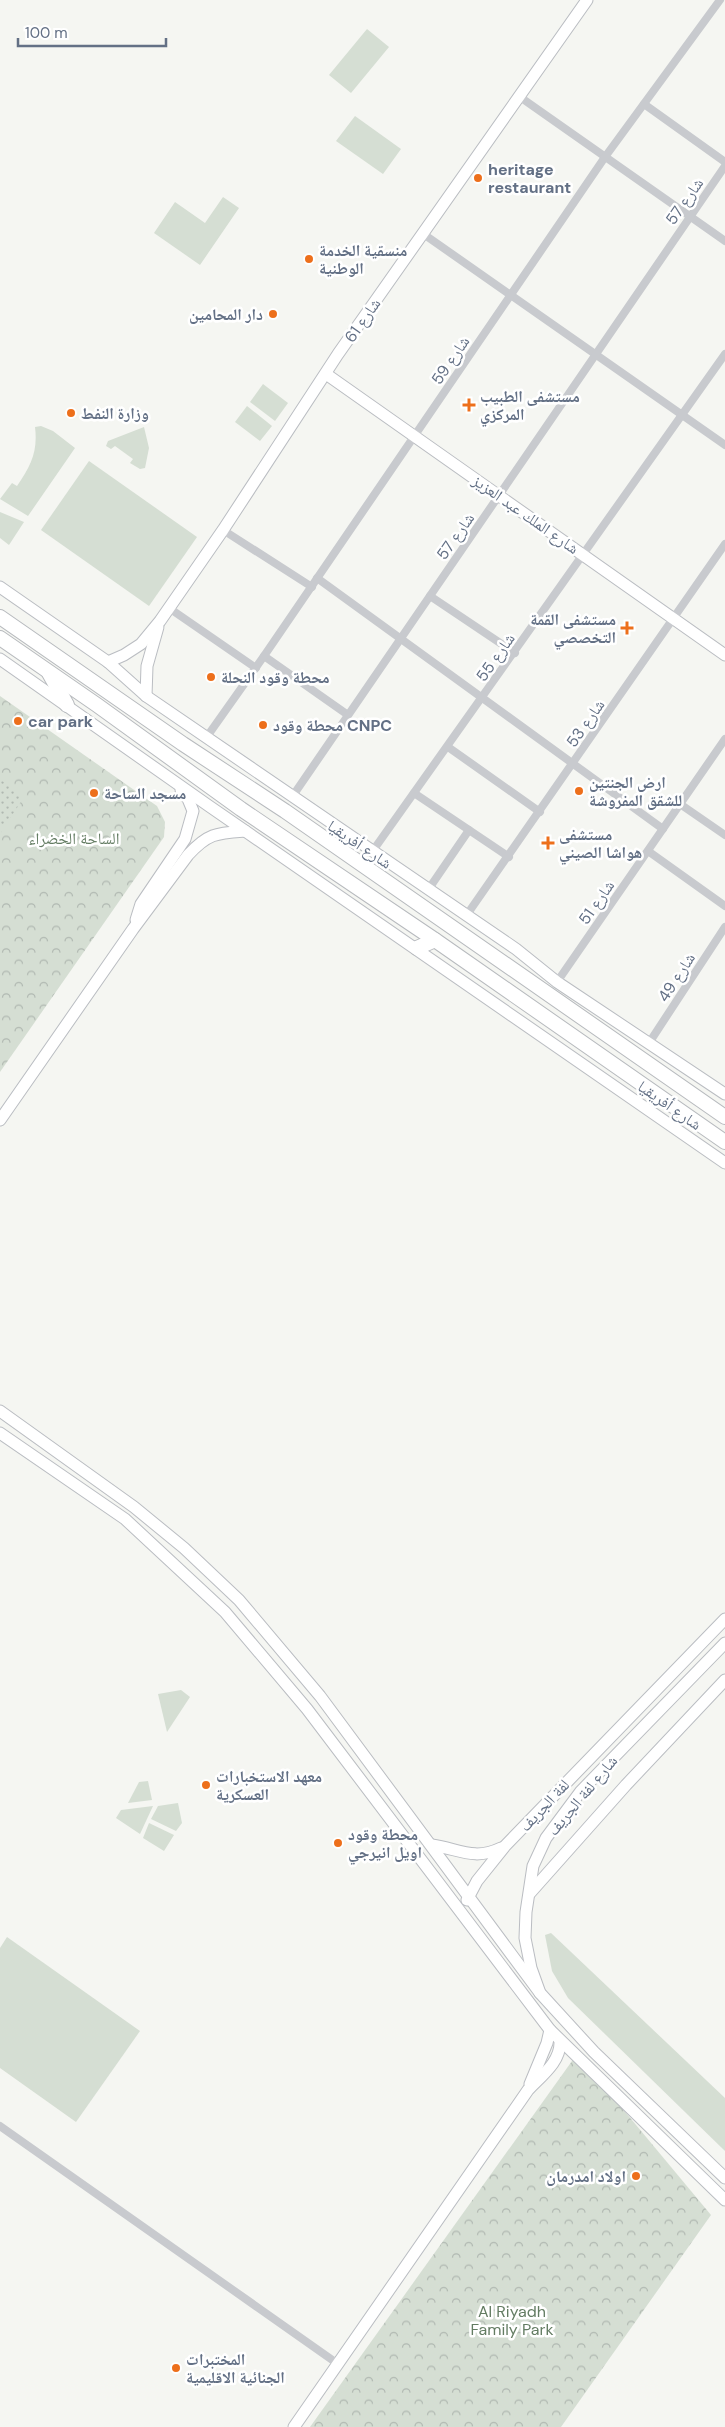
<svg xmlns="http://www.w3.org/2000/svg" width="725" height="2427" font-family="'DM Sans','Noto Naskh Arabic',sans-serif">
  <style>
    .grass { fill: #d5ded3 }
    .forest { fill: url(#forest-crowns) }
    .garden { fill: url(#garden-dots) }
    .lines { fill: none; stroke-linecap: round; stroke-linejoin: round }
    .secondary-casing { stroke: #babdc2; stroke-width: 13 }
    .highway-casing { stroke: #b7babe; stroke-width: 16 }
    .street { stroke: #c8cace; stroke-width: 8 }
    .secondary { stroke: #fff; stroke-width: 11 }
    .highway { stroke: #fff; stroke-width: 14 }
    .poi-dot { fill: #ed6f1b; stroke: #fff; stroke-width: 2 }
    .labels { text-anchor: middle; stroke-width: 5; stroke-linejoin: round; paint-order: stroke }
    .poi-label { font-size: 16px; font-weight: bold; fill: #637085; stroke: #fff; text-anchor: start }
    .street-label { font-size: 16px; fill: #637085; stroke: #fff }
    .park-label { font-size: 16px; fill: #637c62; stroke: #fff }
  </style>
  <defs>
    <pattern id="forest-crowns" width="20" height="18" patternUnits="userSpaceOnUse" patternTransform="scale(1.25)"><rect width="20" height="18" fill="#d5ded3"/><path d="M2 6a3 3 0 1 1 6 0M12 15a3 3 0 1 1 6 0" fill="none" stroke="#b0b8b1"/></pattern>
    <pattern id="garden-dots" width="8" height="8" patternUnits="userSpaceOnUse" patternTransform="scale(1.25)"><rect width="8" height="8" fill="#d5ded3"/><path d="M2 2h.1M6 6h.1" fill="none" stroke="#b0b8b1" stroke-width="1.8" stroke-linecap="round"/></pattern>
  </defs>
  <rect width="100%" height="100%" fill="#f5f6f2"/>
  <!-- grass -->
  <g class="grass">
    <path d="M367 29 389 47 351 93 329 75Z"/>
    <path d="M355 116 401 149 383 174 336 141Z"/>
    <path d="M223 197 239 208 200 265 154 233 175 202 205 223Z"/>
    <path d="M263 384 288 403 275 421 250 402Z"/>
    <path d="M247 406 272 426 260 441 235 422Z"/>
    <path d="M41 426 53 431 75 448 28 516 0 499 12 483 17 486C31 466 38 451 35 427Z"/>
    <path d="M144 427 149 448 145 468 140 469 130 463 133 459 115 446 111 449 106 446 108 441Z"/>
    <path d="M89 461 197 537 149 606 41 530Z"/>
    <path d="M0 512 24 522 9 545 0 538Z"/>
    <path d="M181 1690 190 1697 167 1732 158 1694Z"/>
    <path d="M148 1781 152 1800 128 1803 139 1782Z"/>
    <path d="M178 1803 182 1823 176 1831 151 1819 158 1806Z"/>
    <path d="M153 1806 140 1834 116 1818 121 1810Z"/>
    <path d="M149 1823 174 1835 164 1851 143 1838Z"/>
    <path d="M551 1933 725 2098V2151L568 1998 552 1971 545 1935Z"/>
    <path d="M7 1937 140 2031 76 2122 0 2068V1948Z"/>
  </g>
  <!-- forest -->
  <g class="forest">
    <path d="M0 696 157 806 165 822 164 837 0 1072Z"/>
    <path d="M577 2054 711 2215 561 2427H310Z"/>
  </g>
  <!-- garden -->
  <path class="garden" d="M0 779 24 797 0 834Z"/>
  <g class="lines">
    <!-- secondary casing -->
    <g class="secondary-casing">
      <g id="secondary">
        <path d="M326 374 725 655"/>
        <path d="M0 587 108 662 146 696 516 949 557 982 725 1094"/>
        <path d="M0 659 209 806 725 1163"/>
        <path d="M108 662 124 655 141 644 160 621 223 530 338 354 587 0"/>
        <path d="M146 696 147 666 158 627"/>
        <path d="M136 920 141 904 185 839 193 811 188 799 181 790"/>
        <path d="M0 1120 133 929 188 855C208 833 217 833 245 831"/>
        <path d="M0 1411 134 1507 184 1548 239 1600 320 1696 540 1993"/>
        <path d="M0 1433 125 1519 225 1612 307 1709 550 2030 725 2200"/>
        <path d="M725 1643 581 1791 546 1838 533 1866 526 1912 525 1938 531 1968 540 1993 594 2052 725 2178"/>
        <path d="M432 1845C459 1849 474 1861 501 1848"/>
        <path d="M530 1893 626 1785 725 1680"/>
        <path d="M467 1900 477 1881 505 1846 725 1619"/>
        <path d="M530 2084 547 2043 550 2030"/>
        <path d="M294 2427 528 2090C541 2076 561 2062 560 2041"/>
      </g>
    </g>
    <!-- highway casing -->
    <g class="highway-casing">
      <g id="highway">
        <path d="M0 617 183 744 285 811 725 1117"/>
        <path d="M0 638 97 705 241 809 435 940 725 1142"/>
        <path d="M49 673 67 705"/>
        <path d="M417 948 435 940"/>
      </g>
    </g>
    <!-- street -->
    <g class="street">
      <path d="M520 97 725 241"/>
      <path d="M644 104 725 162"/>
      <path d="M422 233 725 445"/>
      <path d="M223 530 312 587"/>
      <path d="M317 578 663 829"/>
      <path d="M430 596 515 653"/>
      <path d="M169 608 256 668"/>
      <path d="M264 656 348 715"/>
      <path d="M206 738 264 656 605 157 720 0"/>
      <path d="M448 747 540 812"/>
      <path d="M414 793 509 857"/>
      <path d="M292 797 725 166"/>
      <path d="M680 804 725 835"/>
      <path d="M648 851 725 906"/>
      <path d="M372 852 725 354"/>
      <path d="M428 890 469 830"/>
      <path d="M466 916 725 544"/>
      <path d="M557 982 725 739"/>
      <path d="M649 1043 725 927"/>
      <path d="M0 2126 338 2364"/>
    </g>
    <!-- secondary -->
    <use href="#secondary" class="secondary"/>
    <!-- highway -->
    <use href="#highway" class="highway"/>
  </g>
  <!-- markers -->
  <g class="poi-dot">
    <circle cx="478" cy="178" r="5"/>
    <circle cx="309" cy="259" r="5"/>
    <circle cx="273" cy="314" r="5"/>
    <path d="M466.5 397.5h5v5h5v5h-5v5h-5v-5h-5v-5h5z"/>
    <circle cx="71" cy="413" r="5"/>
    <path d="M624.5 620.5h5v5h5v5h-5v5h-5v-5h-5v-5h5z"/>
    <circle cx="211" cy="677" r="5"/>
    <circle cx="18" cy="721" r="5"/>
    <circle cx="263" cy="725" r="5"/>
    <circle cx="579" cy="791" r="5"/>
    <circle cx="94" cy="793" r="5"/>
    <path d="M545.5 835.5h5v5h5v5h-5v5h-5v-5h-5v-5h5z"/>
    <circle cx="206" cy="1785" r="5"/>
    <circle cx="338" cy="1843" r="5"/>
    <circle cx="636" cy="2176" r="5"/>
    <circle cx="176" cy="2368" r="5"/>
  </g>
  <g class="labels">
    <!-- poi labels -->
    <g class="poi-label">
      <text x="488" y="175">heritage<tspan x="488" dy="18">restaurant</tspan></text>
      <text x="319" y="256">منسقية الخدمة<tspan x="319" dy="18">الوطنية</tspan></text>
      <text x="263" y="320" text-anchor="end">دار المحامين</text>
      <text x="480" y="402">مستشفى الطبيب<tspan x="480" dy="18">المركزي</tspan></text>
      <text x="81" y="419">وزارة النفط</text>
      <text x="616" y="625" text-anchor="end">مستشفى القمة<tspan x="616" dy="18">التخصصي</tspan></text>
      <text x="221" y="683">محطة وقود النحلة</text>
      <text x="28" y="727">car park</text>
      <text x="273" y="731">محطة وقود CNPC</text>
      <text x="589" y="788">ارض الجنتين<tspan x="589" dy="18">للشقق المفروشة</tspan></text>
      <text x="104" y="799">مسجد الساحة</text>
      <text x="559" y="840">مستشفى<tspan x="559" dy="18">هواشا الصيني</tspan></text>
      <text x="216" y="1782">معهد الاستخبارات<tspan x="216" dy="18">العسكرية</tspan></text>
      <text x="348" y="1840">محطة وقود<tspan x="348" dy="18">اويل انيرجي</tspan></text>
      <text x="626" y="2182" text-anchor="end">اولاد امدرمان</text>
      <text x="186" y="2365">المختبرات<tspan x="186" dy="18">الجنائية الاقليمية</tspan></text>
    </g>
    <!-- street labels -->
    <g class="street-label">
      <text transform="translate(684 201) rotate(-55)" y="6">شارع 57</text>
      <text transform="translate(362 320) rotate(-55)" y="6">شارع 61</text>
      <text transform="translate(450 360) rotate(-56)" y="6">شارع 59</text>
      <text transform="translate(526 514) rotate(35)" y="6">شارع الملك عبد العزيز</text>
      <text transform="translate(455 536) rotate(-55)" y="6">شارع 57</text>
      <text transform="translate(495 657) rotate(-55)" y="6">شارع 55</text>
      <text transform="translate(585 723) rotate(-55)" y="6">شارع 53</text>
      <text transform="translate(360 844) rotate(34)" y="6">شارع أفريقيا</text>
      <text transform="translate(596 902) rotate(-55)" y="6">شارع 51</text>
      <text transform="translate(676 977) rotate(-57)" y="6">شارع 49</text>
      <text transform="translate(670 1105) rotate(35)" y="6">شارع أفريقيا</text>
      <text transform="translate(582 1795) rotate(-50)" y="6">شارع لفة الجريف</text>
      <text transform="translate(544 1805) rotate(-47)" y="6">لفة الجريف</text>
    </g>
    <!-- park labels -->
    <g class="park-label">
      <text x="74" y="844">الساحة الخضراء</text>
      <text x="512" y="2317">Al Riyadh<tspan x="512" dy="18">Family Park</tspan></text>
    </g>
  </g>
  <!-- scale -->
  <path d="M18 38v8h148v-8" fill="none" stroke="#637085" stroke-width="2.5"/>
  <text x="25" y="38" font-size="15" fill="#637085" stroke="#ffffff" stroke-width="4" paint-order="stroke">100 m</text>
</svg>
